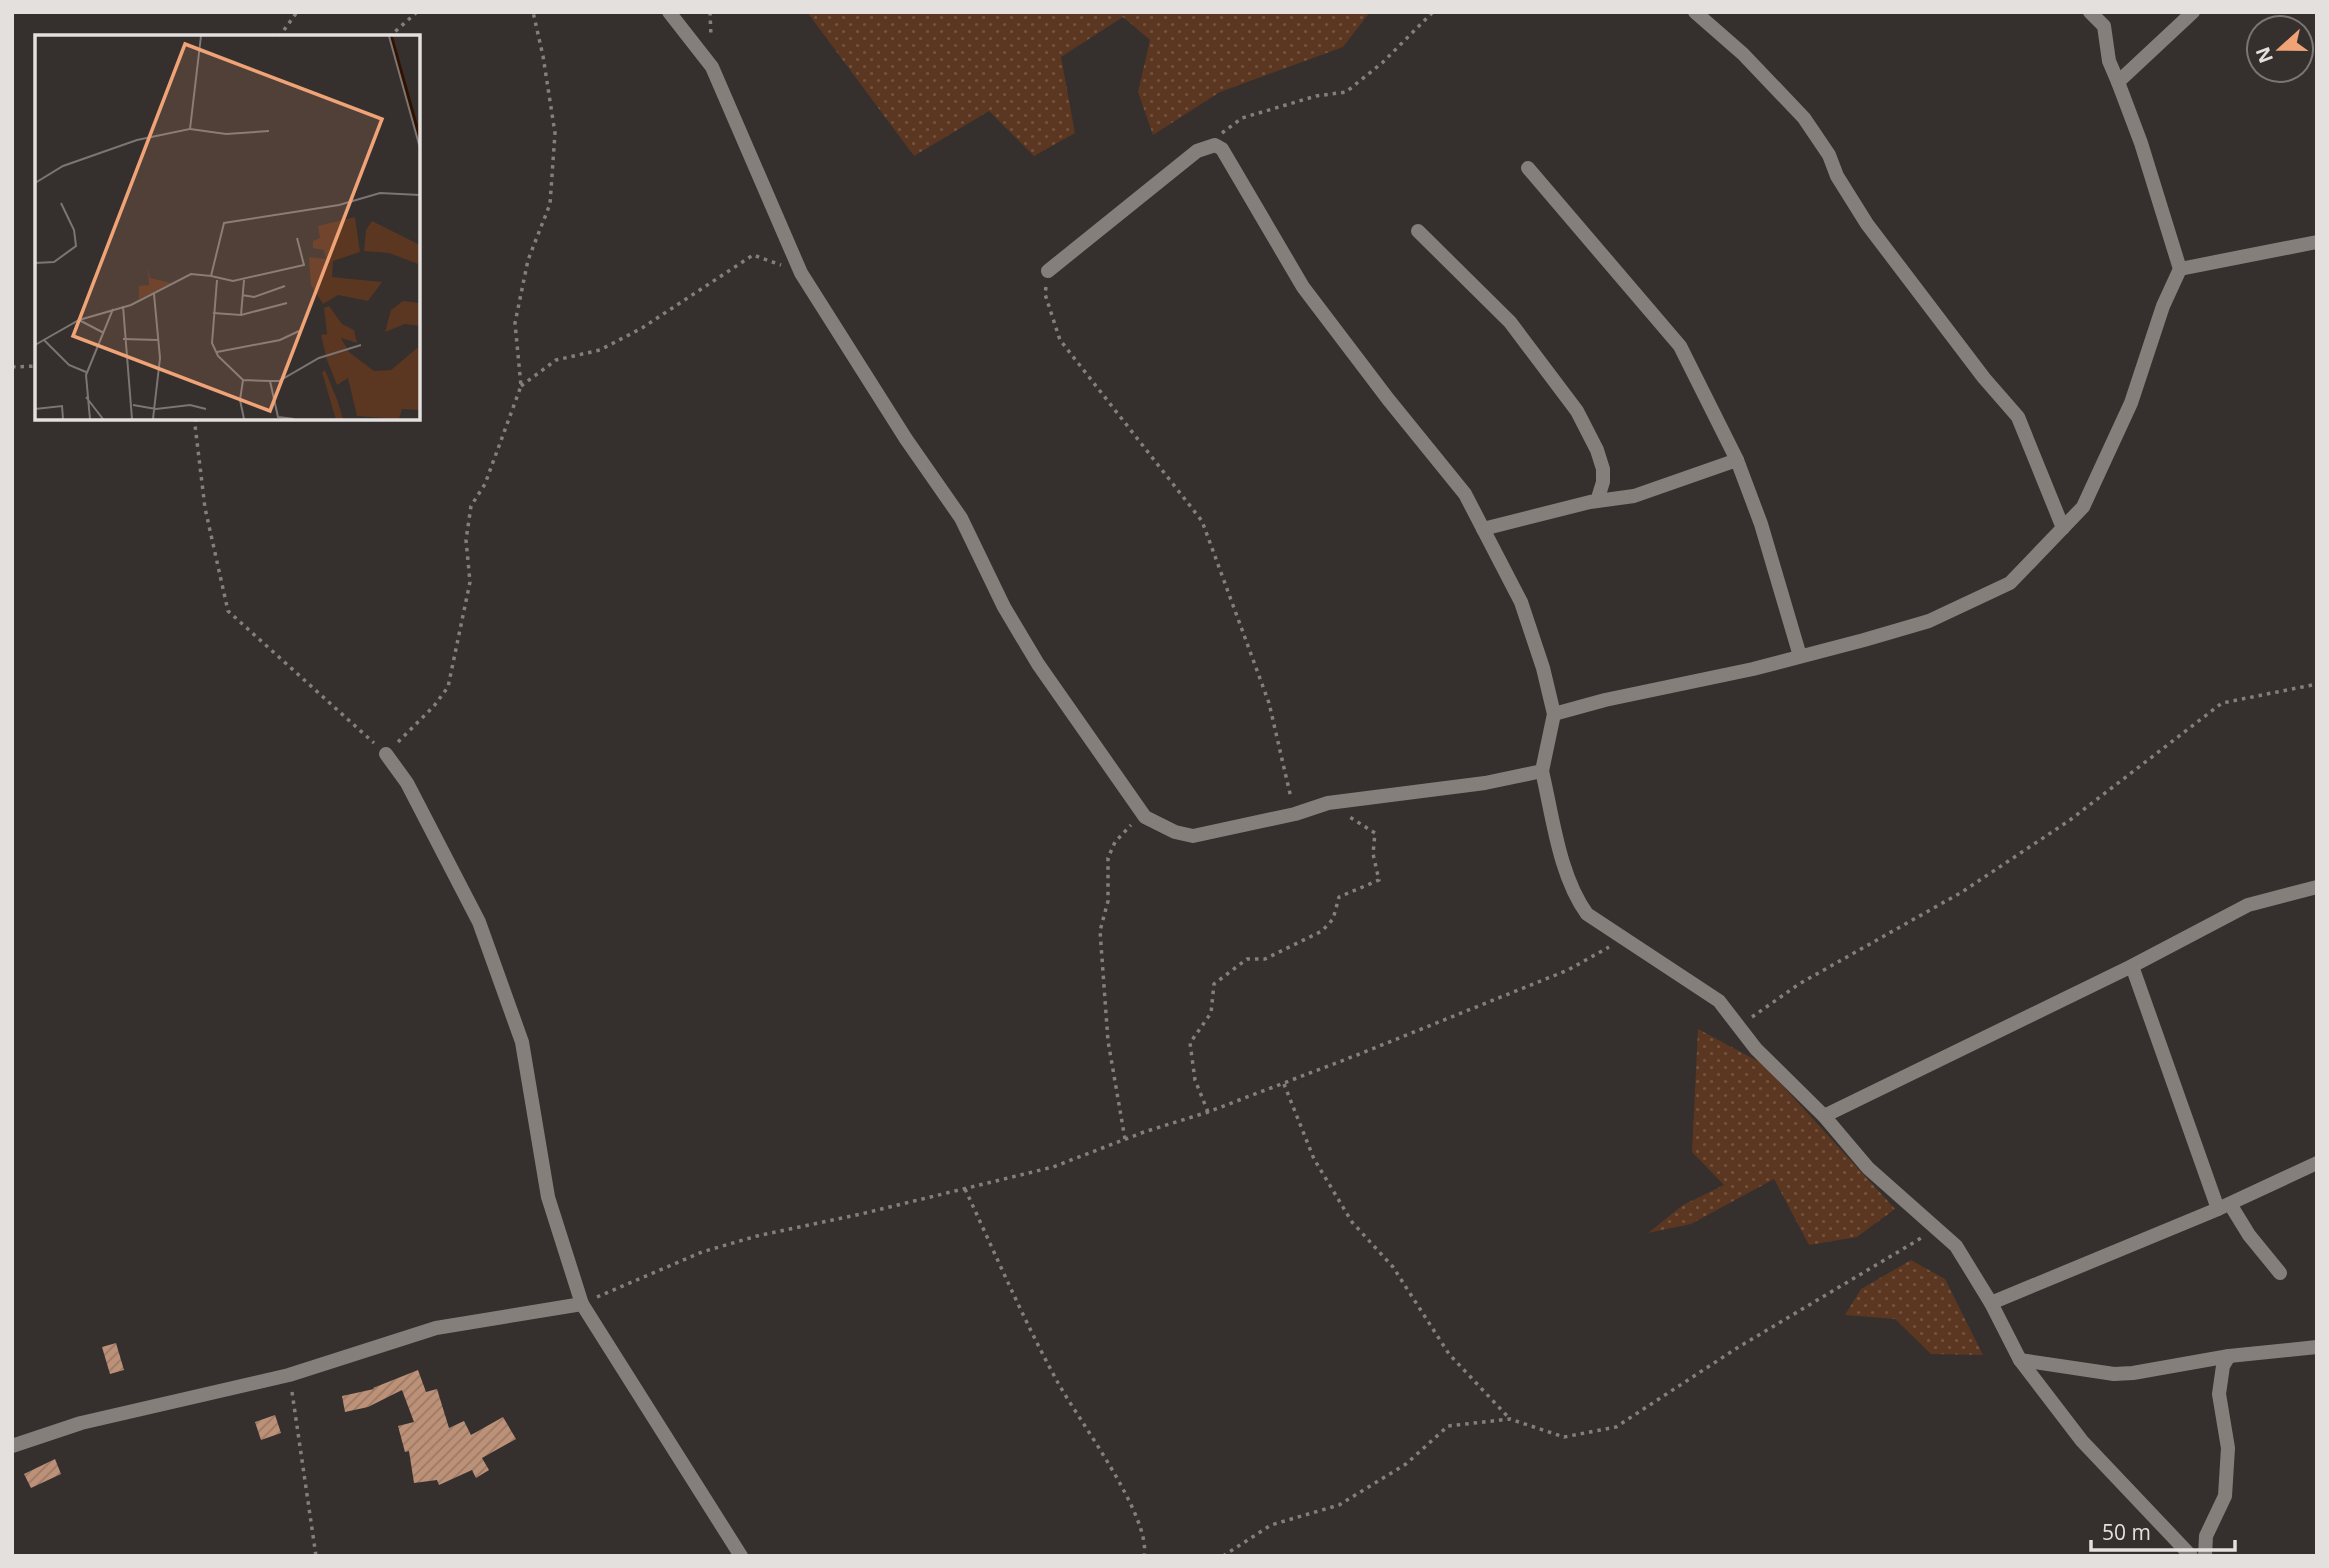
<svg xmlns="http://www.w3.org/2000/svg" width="2329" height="1568" font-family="'Open Sans',sans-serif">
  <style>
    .grass { fill: url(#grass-dots) }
    .building { fill: url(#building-hatch) }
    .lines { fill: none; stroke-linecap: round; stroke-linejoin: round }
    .path { stroke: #837f7d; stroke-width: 3.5; stroke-dasharray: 3.5 5; stroke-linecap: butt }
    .minor { stroke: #857f7c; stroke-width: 14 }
    .inset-river { fill: none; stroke: #321000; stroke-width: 3.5 }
    .inset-road { fill: none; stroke: #7b7674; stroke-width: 2 }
    .view { fill: #efa376; fill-opacity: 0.15; stroke: #efa376; stroke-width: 3.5 }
    .inset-edge { fill: none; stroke: #e3e0de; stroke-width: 3.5 }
  </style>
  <defs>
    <pattern id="grass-dots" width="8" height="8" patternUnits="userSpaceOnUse" patternTransform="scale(1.75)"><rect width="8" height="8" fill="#5b3620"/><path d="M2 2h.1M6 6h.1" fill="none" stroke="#725340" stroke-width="1.8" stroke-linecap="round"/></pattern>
    <pattern id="building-hatch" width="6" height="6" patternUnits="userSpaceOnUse" patternTransform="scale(1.75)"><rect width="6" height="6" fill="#bd9177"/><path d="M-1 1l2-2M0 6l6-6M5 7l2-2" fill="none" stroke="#997a67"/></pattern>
  </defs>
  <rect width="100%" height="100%" fill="#352f2d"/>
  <!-- grass -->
  <g class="grass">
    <path d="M807 12H1370L1343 47 1220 92 1153 135 1138 92 1150 40 1123 17 1061 57 1075 133 1034 156 989 111 914 156Z"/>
    <path d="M1698 1029 1763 1064 1895 1209 1857 1237 1809 1245 1774 1179 1691 1224 1648 1233 1683 1205 1724 1185 1692 1152Z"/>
    <path d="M1911 1260 1945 1279 1983 1355 1931 1354 1895 1319 1845 1315 1861 1289Z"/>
  </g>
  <!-- building -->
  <g class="building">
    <path d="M116 1343 124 1370 110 1374 102 1347Z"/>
    <path d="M418 1370 426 1392 437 1389 449 1428 464 1421 471 1435 503 1417 516 1439 482 1458 489 1470 476 1478 472 1470 439 1485 437 1480 414 1483 409 1451 405 1452 398 1426 414 1422 402 1390 368 1407 345 1412 342 1396 374 1389 373 1388Z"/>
    <path d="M275 1415 281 1433 261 1440 255 1422Z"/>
    <path d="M55 1459 61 1474 31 1488 24 1474Z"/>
  </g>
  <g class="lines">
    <!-- path -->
    <g class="path">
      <path d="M710 12 711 37"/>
      <path d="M279 37 297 12"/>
      <path d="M389 37 417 12"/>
      <path d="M1222 133 1242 118 1316 96 1346 92 1382 63 1433 12"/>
      <path d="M1046 287 1045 294 1060 340 1202 521 1269 703 1291 798"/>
      <path d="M12 367 37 366"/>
      <path d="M521 386 556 360 600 350 642 328 753 255 781 265"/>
      <path d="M196 418 195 425 205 508 228 611 374 743"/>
      <path d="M398 742 434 706 448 687 470 582 466 540 471 506 485 484 521 386 515 323 528 260 550 204 555 133 543 56 533 12"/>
      <path d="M1752 1017 1799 984 1962 892 2070 820 2222 703 2317 684"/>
      <path d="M1284 1084 1314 1159 1352 1222 1393 1267 1449 1354 1510 1419"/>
      <path d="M1208 1112 1195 1080 1190 1043 1211 1013 1214 984 1247 959H1265L1322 931 1333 919 1339 897 1379 880 1373 854 1375 833 1348 816"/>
      <path d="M1125 1139 1108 1041 1100 931 1108 901V858L1115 842 1131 825"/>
      <path d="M965 1189C995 1253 1023 1319 1057 1381 1077 1418 1152 1517 1144 1556"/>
      <path d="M597 1297 702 1252 757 1236 861 1214 1053 1167 1144 1132 1208 1112 1357 1055 1568 970 1609 947"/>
      <path d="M292 1392 316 1556"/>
      <path d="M1223 1556 1271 1525 1339 1505 1406 1464 1448 1426 1510 1419 1564 1437 1616 1427 1737 1348 1923 1237"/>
    </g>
    <!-- minor -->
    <g class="minor">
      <path d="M669 12 712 67 801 273 906 439 961 518 1004 607 1038 664 1145 817 1175 832 1193 836 1295 814 1328 803 1485 783 1542 771C1553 818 1559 875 1587 914L1719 1001 1756 1049 1824 1116 1868 1168 1956 1246 1991 1303 2020 1360 2082 1441 2191 1556"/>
      <path d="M1695 12 1743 54 1804 118 1829 155 1837 176 1867 224 1984 378 2018 417 2063 528"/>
      <path d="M2090 12 2104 26 2109 61 2118 82"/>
      <path d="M2193 12 2118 82 2141 143 2180 269 2317 242"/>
      <path d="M1528 168 1680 346 1737 460"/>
      <path d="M1418 231 1510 322 1577 411 1597 450 1603 469V482L1597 501"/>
      <path d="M1048 271 1197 151 1215 145 1222 149 1303 287 1388 399 1465 494 1521 602 1543 668 1554 714 1542 771"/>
      <path d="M1483 529 1590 502 1634 496 1737 460 1761 524 1800 656"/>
      <path d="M1554 714 1605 700 1753 669 1864 640 1929 621 2010 583 2083 507 2131 403 2163 306 2180 269"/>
      <path d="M386 754 407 783 479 922 522 1042 548 1197 582 1304"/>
      <path d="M2132 966 2218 1209"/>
      <path d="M1824 1116 2132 966 2248 905 2317 887"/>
      <path d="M2230 1204 2249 1235 2280 1273"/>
      <path d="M1991 1303 2218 1209 2317 1163"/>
      <path d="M2020 1360 2114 1374 2133 1373 2229 1356 2317 1347"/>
      <path d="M12 1446 81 1423 289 1375 436 1328 582 1304 741 1556"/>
      <path d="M2205 1556 2206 1536 2225 1496 2228 1448 2219 1394 2223 1366 2229 1356"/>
    </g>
  </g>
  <!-- overview -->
  <g transform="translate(35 35)">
    <rect width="385" height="385" fill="#352f2d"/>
    <path d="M320 182 325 217 298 226 297 242 347 247 333 266 303 260 288 269 276 250 274 222 291 224 289 215 278 213V206L285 203 283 191ZM337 186 385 210 383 229 354 218 329 216 331 195ZM113 232 115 243 136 248 104 264V251L114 250ZM368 266 385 268V291L370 289 350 297 356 275ZM294 271 307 289 319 295 322 308 306 303 314 317 339 336 356 335 382 313 385 315V375L367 374 364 384 322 381 313 343 302 350 292 325 286 300 292 299 289 273ZM290 335 303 367 308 384H301L298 375 287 337Z" fill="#5b3620"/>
    <path class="inset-river" d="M356 1 385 104"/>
    <path class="inset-road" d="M354 1 385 113M155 94 191 99 234 96M0 148 28 131 102 105 155 94 166 1M0 228 19 227 41 211 39 195 26 168M176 241 198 246 269 230 262 203M182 245 177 308 183 321 208 345M207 260 219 262 250 251M88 271 97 384M178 278 206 280 209 245M206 280 252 268M44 285 69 298M88 304 123 305M9 305 34 330 51 337M0 310 44 285 96 270 156 239 176 241 189 188 304 170 345 158 385 160M182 317 245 305 264 296M235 346H244L284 323 326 310M51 362 68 384M98 370 121 374 155 370 171 374M0 374 27 371 28 384M55 384 51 340 78 274M118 384 125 323 119 259M209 384 205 365 208 345 235 346 243 382 259 384"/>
    <path class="view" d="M150 9 347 84 235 376 38 301Z"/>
    <rect width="385" height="385" class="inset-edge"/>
  </g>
  <!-- border -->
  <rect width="2329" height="1568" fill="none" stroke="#e3e0de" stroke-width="28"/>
  <!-- north arrow -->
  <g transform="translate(2280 49) rotate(249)"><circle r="33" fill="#352f2d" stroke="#7b7674" stroke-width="2"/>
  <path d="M0-5L12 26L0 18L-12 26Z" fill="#efa376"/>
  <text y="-10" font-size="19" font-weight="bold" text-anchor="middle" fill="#e3e0de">N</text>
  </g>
  <!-- scale -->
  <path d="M2091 1540v10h144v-10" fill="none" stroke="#e3e0de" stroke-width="3.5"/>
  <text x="2102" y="1540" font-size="21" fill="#e3e0de" stroke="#352f2d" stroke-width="5" paint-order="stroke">50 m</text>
</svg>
